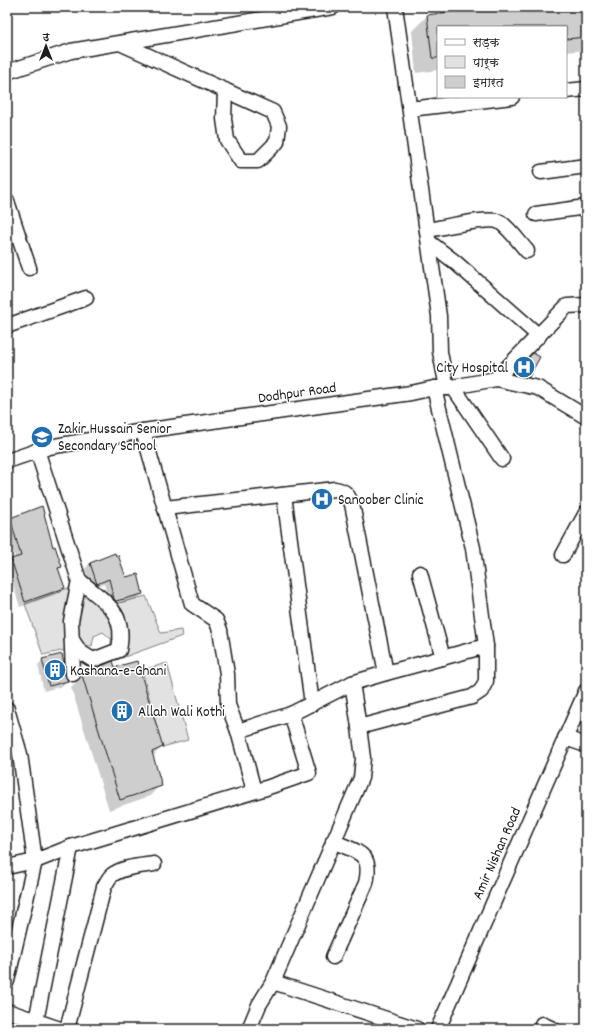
<svg xmlns="http://www.w3.org/2000/svg" width="593" height="1036" font-family="Dekko,'Playpen Sans Deva',sans-serif">
  <style>
    .green { fill: #e2e2e2; stroke: #7f7f7f }
    .shadow { fill: #0003 }
    .building { fill: #cecece; stroke: #1c1c1c }
    .lines { fill: none; stroke-linecap: round; stroke-linejoin: round }
    .minor-casing { stroke: #1c1c1c; stroke-width: 17 }
    .minor { stroke: #fff; stroke-width: 14 }
    .labels { text-anchor: middle; stroke-width: 3; stroke-linejoin: round; paint-order: stroke }
    .poi-label { font-size: 15px; fill: #1c1c1c; stroke: #fff; text-anchor: start }
    .street-label { font-size: 15px; fill: #1c1c1c; stroke: #fff }
  </style>
  <rect width="100%" height="100%" fill="#fff"/>
  <filter id="ink" filterUnits="userSpaceOnUse"><feTurbulence type="fractalNoise" baseFrequency=".025" numOctaves="2"/><feDisplacementMap in="SourceGraphic" scale="8" xChannelSelector="R" yChannelSelector="G"/><feConvolveMatrix kernelMatrix="1 2 1 2 8 2 1 2 1" color-interpolation-filters="sRGB"/></filter>
  <g filter="url(#ink)">
    <!-- green -->
    <g class="green">
      <path d="M74 586 70 649 43 655 25 604Z"/>
      <path d="M82 586 115 604 146 596 161 633 181 630 182 636 116 660 111 647V640L119 633 111 639 103 632 94 636 92 646H81L75 623Z"/>
      <path d="M167 663 188 740 162 747 142 670Z"/>
    </g>
    <!-- shadow -->
    <g class="shadow">
      <path d="M492 7H586V50L566 52V27H438V70L416 73 412 31 428 15Z"/>
      <path d="M533 355 528 377 523 382 509 379Z"/>
      <path d="M11 518 52 548 61 567 58 570 64 588 59 593 20 607 7 566 12 560 15 559 7 530V522Z"/>
      <path d="M90 563 125 578 142 594 137 599 110 606 104 584 92 588 85 569Z"/>
      <path d="M43 660 64 675 67 681 62 686 44 691 38 665Z"/>
      <path d="M100 667 115 668 162 747 152 757 160 785 150 796 109 810 71 687 82 676 95 672Z"/>
    </g>
    <!-- building -->
    <g class="building">
      <path d="M484 7H586V37L566 39V27H438V58H432L427 15Z"/>
      <path d="M533 353 540 357 529 377 513 374Z"/>
      <path d="M42 506 53 547 55 546 62 567 58 568 65 588 25 602 11 559 21 556 10 518Z"/>
      <path d="M115 553 116 556 118 555 126 577 138 574 143 594 116 601 114 599 109 579 97 584 90 563Z"/>
      <path d="M62 654 64 665 65 675 68 681 49 686 42 659Z"/>
      <path d="M113 661 115 667 137 661 163 747 152 752 162 786 120 800 82 675 100 670 99 667Z"/>
    </g>
    <g class="lines">
      <!-- minor casing -->
      <g class="minor-casing">
        <g id="minor">
          <path d="M395 7 439 316 440 352 447 388"/>
          <path d="M120 43 273 112 279 126 277 142 258 161H241L227 140 224 119 225 90"/>
          <path d="M7 72 71 51 333 7"/>
          <path d="M566 91 586 89"/>
          <path d="M410 109 512 97"/>
          <path d="M541 172 586 166"/>
          <path d="M7 201 29 268"/>
          <path d="M536 214 586 207"/>
          <path d="M427 230C441 228 489 216 500 222 510 229 519 242 527 251"/>
          <path d="M429 242 455 262 539 336"/>
          <path d="M7 326 86 298"/>
          <path d="M496 379 567 306 586 305"/>
          <path d="M453 387 502 459"/>
          <path d="M143 431 192 604 216 620 220 630 227 674 228 705 238 731 254 791"/>
          <path d="M37 450 79 580 71 621 73 674"/>
          <path d="M7 461 49 447 143 431 411 393 434 388H447L496 379 538 388 586 417"/>
          <path d="M284 495 312 704"/>
          <path d="M165 508 335 489C346 491 347 494 352 504L386 673 352 683 291 714 238 731"/>
          <path d="M563 555 586 513"/>
          <path d="M420 573 443 658"/>
          <path d="M72 640 80 652 93 660 119 650C127 611 104 602 79 580"/>
          <path d="M386 673 486 646"/>
          <path d="M7 709 20 754 35 861 7 981"/>
          <path d="M359 727 472 697 481 691 486 681V646L473 548 434 388"/>
          <path d="M565 738 586 745"/>
          <path d="M333 841C358 853 373 852 366 883L333 957"/>
          <path d="M7 867 35 861 71 847 266 788 309 773 291 714"/>
          <path d="M273 982 417 1029"/>
          <path d="M7 1011 60 1029"/>
          <path d="M36 1021 71 847"/>
          <path d="M542 1024 553 1029"/>
          <path d="M67 1029 104 887C106 884 108 879 111 876 121 867 141 866 154 864"/>
          <path d="M249 1029 259 1005 273 982 361 778 363 758 359 727 352 683"/>
          <path d="M438 1029 586 691"/>
        </g>
      </g>
      <!-- minor -->
      <use href="#minor" class="minor"/>
    </g>
  </g>
  <!-- icons -->
  <defs>
    <g id="hospital-disc" transform="scale(1.15)"><circle r="9.5" fill="#1f6fb2" stroke="#fff"/><path d="M-5-5h3v3.5h4V-5h3V5h-3V1.5h-4V5h-3Z" fill="#fff"/></g>
    <g id="school-disc" transform="scale(1.15)"><circle r="9.5" fill="#1f6fb2" stroke="#fff"/><path d="M0-5L7-2L0 1L-7-2ZM-4 1L0 2.5L4 1V4Q0 6-4 4Z" fill="#fff"/></g>
    <g id="building-disc" transform="scale(1.15)"><circle r="9.5" fill="#1f6fb2" stroke="#fff"/><path d="M-4-6H4V6H1V3H-1V6H-4ZM-2.5-4.3h1.7v1.8h-1.7ZM.8-4.3h1.7v1.8H.8ZM-2.5-1h1.7V.8h-1.7ZM.8-1h1.7V.8H.8Z" fill="#fff"/></g>
  </defs>
  <g fill-rule="evenodd">
    <use href="#hospital-disc" x="524" y="367"/>
    <use href="#school-disc" x="42" y="437"/>
    <use href="#hospital-disc" x="322" y="499"/>
    <use href="#building-disc" x="55" y="670"/>
    <use href="#building-disc" x="122" y="711"/>
  </g>
  <g class="labels">
    <!-- poi labels -->
    <g class="poi-label">
      <text x="508" y="372" text-anchor="end">City Hospital</text>
      <text x="58" y="433">Zakir Hussain Senior<tspan x="58" dy="17">Secondary School</tspan></text>
      <text x="338" y="504">Sanoober Clinic</text>
      <text x="70" y="675">Kashana-e-Ghani</text>
      <text x="138" y="716">Allah Wali Kothi</text>
    </g>
    <!-- street labels -->
    <g class="street-label">
      <text transform="translate(297 392) rotate(-8)" y="5">Dodhpur Road</text>
      <text transform="translate(496 853) rotate(-66)" y="5">Amir Nishan Road</text>
    </g>
  </g>
  <!-- margin -->
  <rect width="593" height="1036" fill="none" stroke="#fff" stroke-width="24"/>
  <rect x="12" y="12" width="569" height="1012" fill="none" stroke="#1c1c1c" stroke-width="1.5" filter="url(#ink)"/>
  <!-- legend -->
  <rect x="437" y="26" width="130" height="72" fill="#ffffff" stroke="#a4a4a4"/>
  <rect x="445" y="39" width="20" height="6" fill="#ffffff" stroke="#a4a4a4"/>
  <text x="473" y="46" font-size="12" fill="#1c1c1c">सड़क</text>
  <rect x="445" y="56" width="20" height="12" fill="#e2e2e2" stroke="#a4a4a4"/>
  <text x="473" y="66" font-size="12" fill="#1c1c1c">पार्क</text>
  <rect x="445" y="76" width="20" height="12" fill="#cecece" stroke="#a4a4a4"/>
  <text x="473" y="86" font-size="12" fill="#1c1c1c">इमारत</text>
  <!-- north arrow -->
  <g transform="translate(46 46)" stroke="#ffffff" stroke-width="3" paint-order="stroke">
  <path d="M0-3L7 15L0 10L-7 15Z" fill="#1c1c1c"/>
  <text y="-6" font-size="11" font-weight="bold" text-anchor="middle" fill="#1c1c1c">उ</text>
  </g>
</svg>
